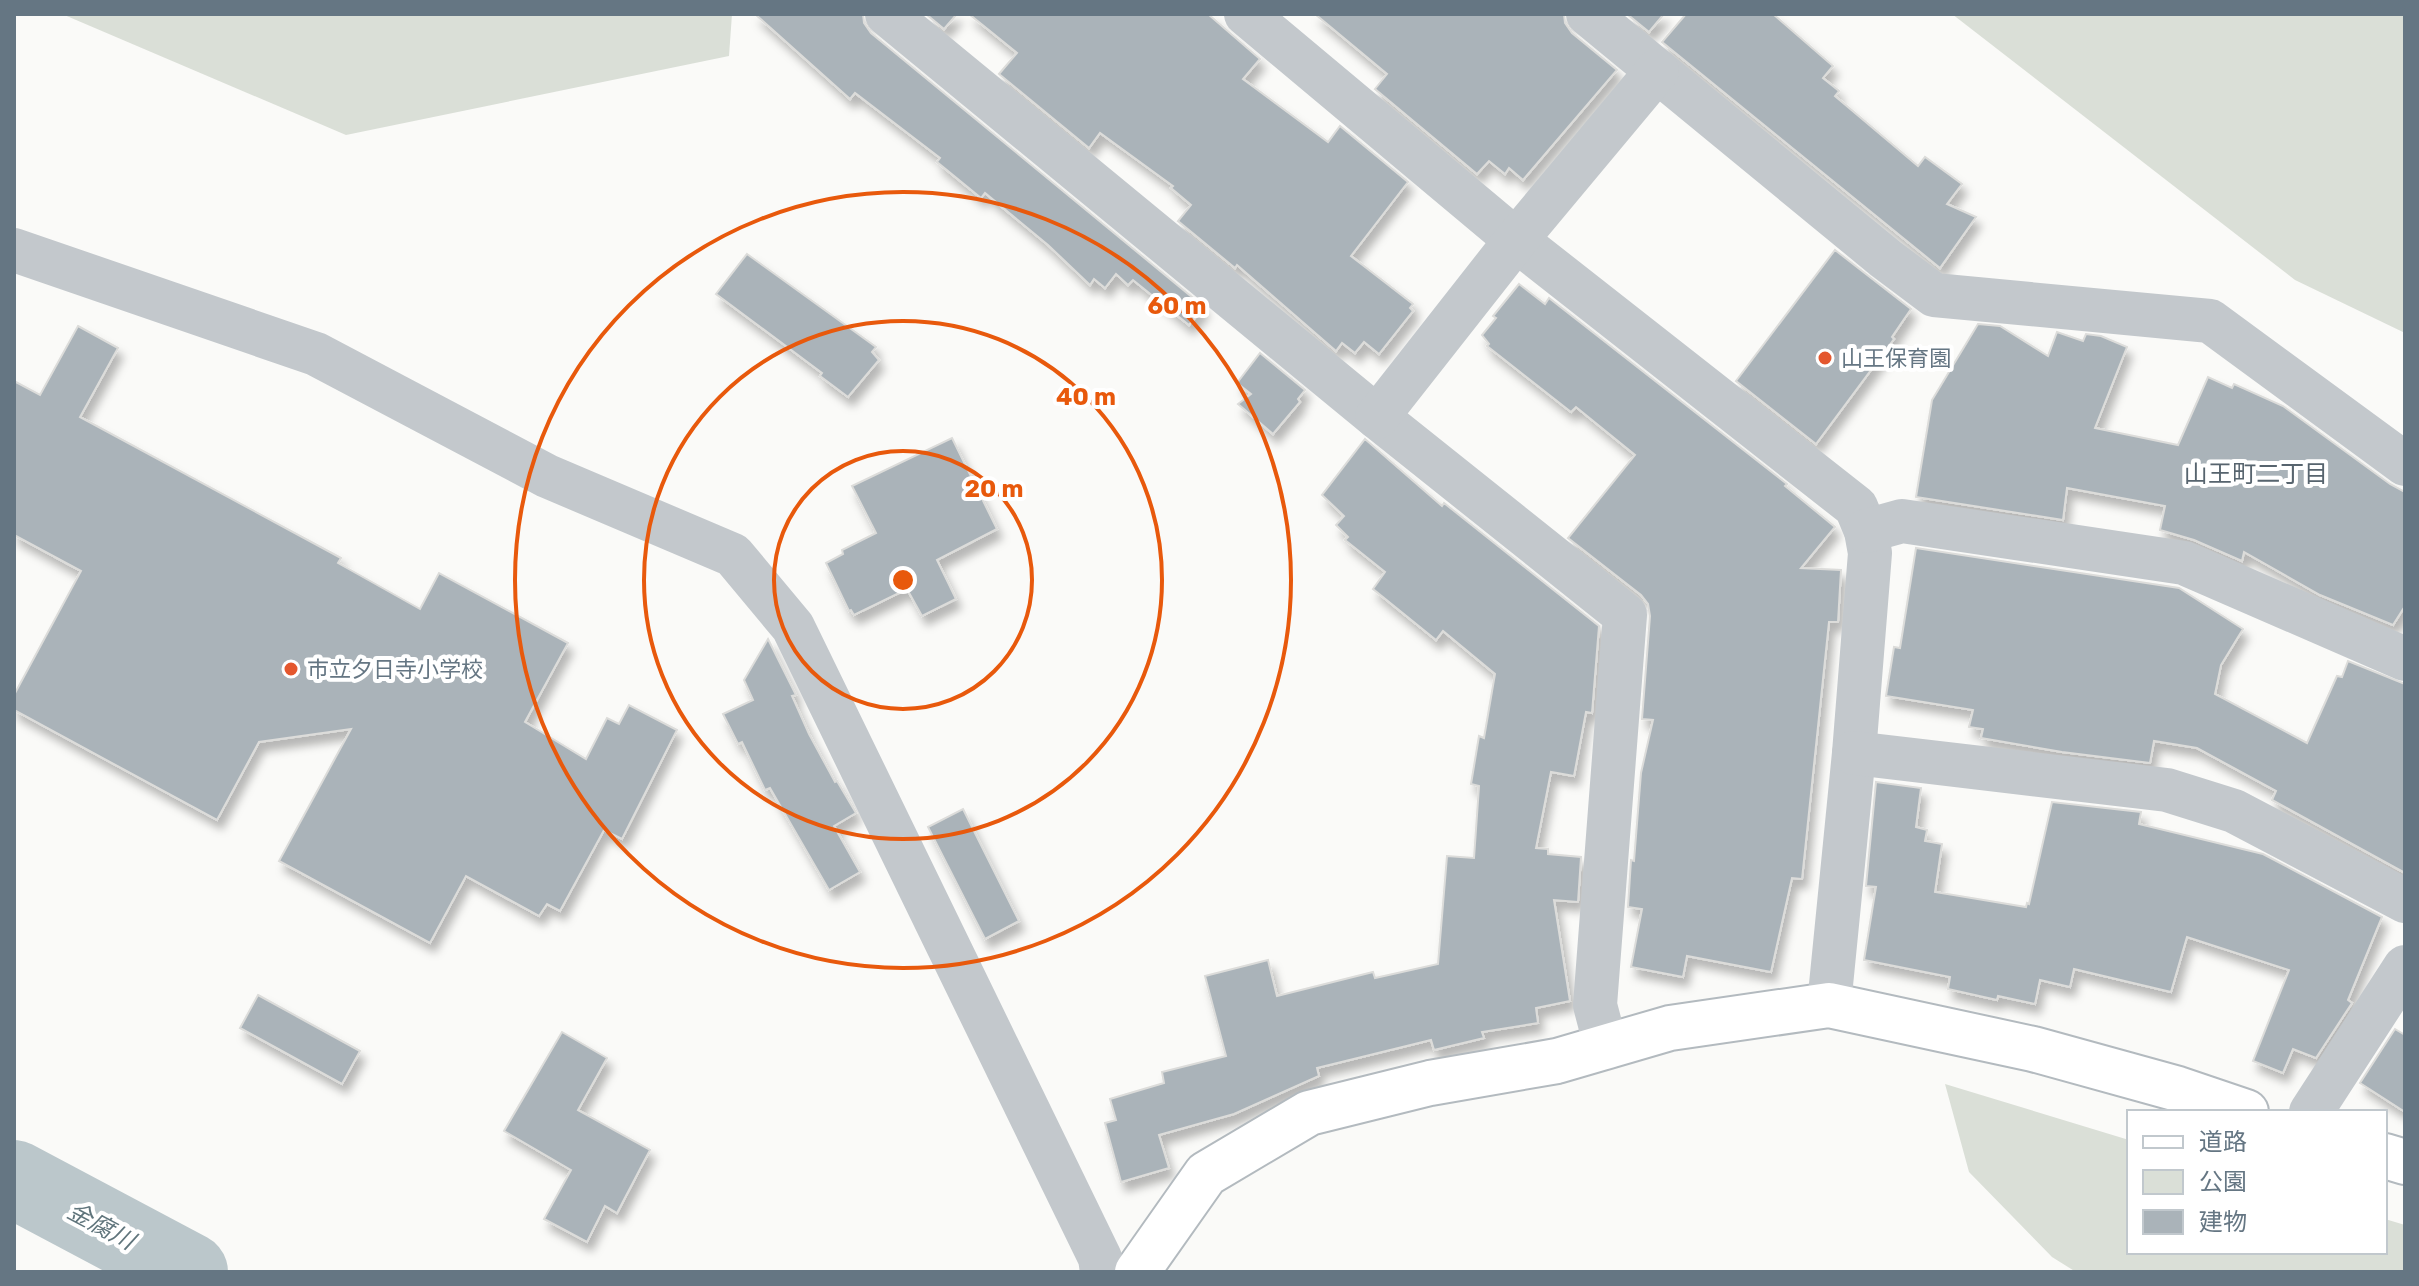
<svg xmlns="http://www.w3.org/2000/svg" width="2419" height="1286" font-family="Rubik,'Noto Sans JP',sans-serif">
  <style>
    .green { fill: #dadfd7 }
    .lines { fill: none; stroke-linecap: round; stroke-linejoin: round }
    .river { stroke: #bbc7cb; stroke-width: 78 }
    .building { fill: #aab3b9; stroke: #dcdcda; stroke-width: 2; filter: url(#shadow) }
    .secondary-casing { stroke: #b3babf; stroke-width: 48 }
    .street { stroke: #c3c8cc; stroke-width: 44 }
    .secondary { stroke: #fff; stroke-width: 44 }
    .ring { fill: none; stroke: #e8590c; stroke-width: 4 }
    .poi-dot { fill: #e4572e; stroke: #fff; stroke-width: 3 }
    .labels { text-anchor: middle; stroke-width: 8; stroke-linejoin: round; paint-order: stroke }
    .poi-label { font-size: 22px; fill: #657683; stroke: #fff; text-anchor: start }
    .neighbourhood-label { font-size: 24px; fill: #57646e; stroke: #fff }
    .water-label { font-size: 24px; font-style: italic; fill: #60757c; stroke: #fff }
    .centre { fill: #e8590c; stroke: #fff; stroke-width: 4 }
    .ring-label { font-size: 24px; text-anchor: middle; font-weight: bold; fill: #e8590c; stroke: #fff; stroke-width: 8; stroke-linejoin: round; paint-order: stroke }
  </style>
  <defs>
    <filter id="shadow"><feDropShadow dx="5" dy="9" stdDeviation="4" flood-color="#0004"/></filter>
  </defs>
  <rect width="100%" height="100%" fill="#fafaf8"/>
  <!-- green -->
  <g class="green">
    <path d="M62 14H732L729 56 346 135Z"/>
    <path d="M1952 14H2405V333L2295 280Z"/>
    <path d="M1945 1084 2129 1140V1252H2385V1219L2405 1225V1272H2076L2052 1257 1969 1172Z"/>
  </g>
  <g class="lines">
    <!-- river -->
    <path class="river" d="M14 1179 189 1272"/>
  </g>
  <!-- building -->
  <g class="building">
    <path d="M755 14H863L864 23 871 33 1204 307 1189 325 1133 280 1128 285 1116 274 1105 288 1094 279 1090 285 1048 245 985 193 981 198 937 162 940 158 855 93 850 99Z"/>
    <path d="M926 14H957L944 29Z"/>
    <path d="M969 14H1208L1260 59 1243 79 1328 142 1340 126 1408 182 1351 256 1413 304 1410 308 1413 311 1379 354 1364 342 1355 353 1342 343 1336 351 1237 265 1235 268 1178 221 1191 205 1171 188 1173 186 1100 133 1089 148 999 74 1017 53Z"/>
    <path d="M1315 14H1564L1565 23 1572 33 1617 70 1523 180 1509 168 1505 174 1489 161 1477 174 1375 89 1387 74Z"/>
    <path d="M1627 14H1664L1649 32Z"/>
    <path d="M1686 14H1773L1833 66 1823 78 1839 91 1835 96 1918 166 1925 157 1962 184 1947 204 1976 217 1940 268 1662 42Z"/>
    <path d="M1835 250 1911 309 1892 337 1894 339 1816 444 1736 381Z"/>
    <path d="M747 254 876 347 872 352 879 360 848 397 820 376 822 373 716 294Z"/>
    <path d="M1519 284 1545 304 1549 298 1787 484 1785 486 1835 527 1801 568 1841 570 1838 622H1829L1802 879 1792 878 1771 972 1687 956 1683 977 1631 967 1642 909 1628 907 1631 860 1634 861 1641 773 1653 720 1642 719 1650 616 1648 604 1641 595 1568 538 1635 455 1576 407 1571 412 1487 346 1489 344 1482 335 1496 318 1493 316Z"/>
    <path d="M1978 324 2000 326 2048 356 2057 332 2083 341 2086 334 2101 336 2127 347 2095 428 2178 445 2208 377 2232 388 2234 384 2283 406 2390 484 2405 492V606L2393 625 2320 595 2244 552 2242 561 2194 540 2160 530 2165 506 2067 488 2063 520 1916 497 1932 400Z"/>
    <path d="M78 326 118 348 80 417 341 558 338 563 420 609 439 573 568 643 525 722 586 759 607 718 619 724 629 705 677 730 622 839 604 830 560 911 547 904 539 916 466 876 430 943 279 861 351 729 259 742 217 820 14 710V695L81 571 14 535V381L40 395Z"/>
    <path d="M1260 353 1305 390 1298 399 1300 402 1273 434 1238 404 1251 394 1237 383Z"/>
    <path d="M952 438 997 529 937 560 956 599 922 616 907 589 854 615 851 610 849 611 826 563 843 554 842 550 876 533 852 486Z"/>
    <path d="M1365 439 1442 506 1444 503 1599 626 1592 713 1586 712 1574 776 1551 772 1536 848 1548 849V854L1581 857 1578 902 1554 900 1570 1001 1536 1008 1538 1023 1482 1032 1484 1038 1434 1050 1431 1040 1317 1068 1319 1076 1234 1114 1159 1135 1169 1168 1121 1182 1105 1123 1116 1120 1110 1099 1164 1083 1162 1072 1226 1056 1205 976 1268 960 1277 996 1373 972 1375 978 1438 964 1447 856 1474 858 1479 786 1471 784 1479 736 1484 738 1495 674 1443 631 1436 640 1373 589 1385 572 1345 540 1348 537 1336 525 1344 516 1322 495Z"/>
    <path d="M1916 548 2179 588 2243 629 2221 665 2215 694 2307 743 2337 676 2342 677 2348 661 2405 684V873L2272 800 2276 791 2197 748 2154 741 2150 763 2062 752 1981 738 1983 729 1969 727 1973 710 1886 696 1894 647 1900 648Z"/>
    <path d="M768 639 796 695 792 696 809 734 835 782 837 781 856 813 834 826 860 872 829 890 770 788 765 790 742 742 738 744 723 714 753 700 744 680Z"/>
    <path d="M1876 782 1921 788 1916 827 1927 830 1925 841 1942 844 1935 892 2026 907 2027 903 2029 904 2052 802 2141 812 2139 824 2263 854 2382 917 2348 1000 2352 1003 2316 1058 2293 1049 2283 1073 2253 1061 2289 970 2187 937 2171 992 2074 969 2070 987 2040 980 2035 1004 1998 996 1997 1000 1948 989 1950 977 1864 960 1876 887 1866 886Z"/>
    <path d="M963 809 1019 921 985 939 928 827Z"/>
    <path d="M258 995 360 1051 342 1084 240 1028Z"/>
    <path d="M2395 1029 2405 1035V1112L2360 1083Z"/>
    <path d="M562 1032 607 1058 578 1110 650 1150 617 1213 605 1206 587 1242 544 1219 571 1170 504 1131Z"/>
  </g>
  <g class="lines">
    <!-- secondary casing -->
    <g class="secondary-casing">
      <g id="secondary">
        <path d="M2385 1156 2405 1162"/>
        <path d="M1137 1272 1206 1174 1309 1113 1430 1083 1557 1061 1670 1028 1829 1005 2033 1049 2178 1089 2246 1112"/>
      </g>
    </g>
    <!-- street -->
    <g class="street">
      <path d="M887 14 1377 417 1625 615 1595 1005 1606 1047"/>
      <path d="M1246 14 1516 240 1856 507 1866 531 1870 553 1854 753 1829 1005"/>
      <path d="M1588 14 1886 259 1934 295 2210 321 2405 464"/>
      <path d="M14 250 316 354 547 476 733 555 793 627 1100 1258 1102 1272"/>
      <path d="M1377 417 1516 240 1657 71"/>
      <path d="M1866 531 1902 521 2184 563 2405 659"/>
      <path d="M1854 753 2167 790 2234 811 2405 901"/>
      <path d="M2311 1112 2405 967"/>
    </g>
    <!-- secondary -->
    <use href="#secondary" class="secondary"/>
  </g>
  <!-- distance rings -->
  <g class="ring">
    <circle cx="903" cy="580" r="129"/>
    <circle cx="903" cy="580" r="259"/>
    <circle cx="903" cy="580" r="388"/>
  </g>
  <!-- markers -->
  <g class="poi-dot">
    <circle cx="1825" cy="358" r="8"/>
    <circle cx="291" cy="669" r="8"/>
  </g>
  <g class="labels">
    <!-- poi labels -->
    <g class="poi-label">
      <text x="1841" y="366">山王保育園</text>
      <text x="307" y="677">市立夕日寺小学校</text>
    </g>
    <!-- neighbourhood labels -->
    <g class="neighbourhood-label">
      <text x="2256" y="482">山王町二丁目</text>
    </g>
    <!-- water labels -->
    <g class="water-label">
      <text transform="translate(101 1226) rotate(28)" y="8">金腐川</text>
    </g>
  </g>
  <circle cx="903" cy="580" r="12" class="centre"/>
  <g class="ring-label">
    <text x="1177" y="314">60 m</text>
    <text x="1086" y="405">40 m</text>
    <text x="994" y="497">20 m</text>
  </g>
  <!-- border -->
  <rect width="2419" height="1286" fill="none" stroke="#657683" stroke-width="32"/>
  <!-- legend -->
  <rect x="2127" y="1110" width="260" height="144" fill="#ffffff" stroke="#c1c8cd" stroke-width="2"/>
  <rect x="2143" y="1136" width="40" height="12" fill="#ffffff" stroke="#c1c8cd" stroke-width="2"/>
  <text x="2199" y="1150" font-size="24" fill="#657683">道路</text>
  <rect x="2143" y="1170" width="40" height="24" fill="#dadfd7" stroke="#c1c8cd" stroke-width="2"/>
  <text x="2199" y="1190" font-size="24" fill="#657683">公園</text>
  <rect x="2143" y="1210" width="40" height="24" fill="#aab3b9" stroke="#c1c8cd" stroke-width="2"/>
  <text x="2199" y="1230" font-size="24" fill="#657683">建物</text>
</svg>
